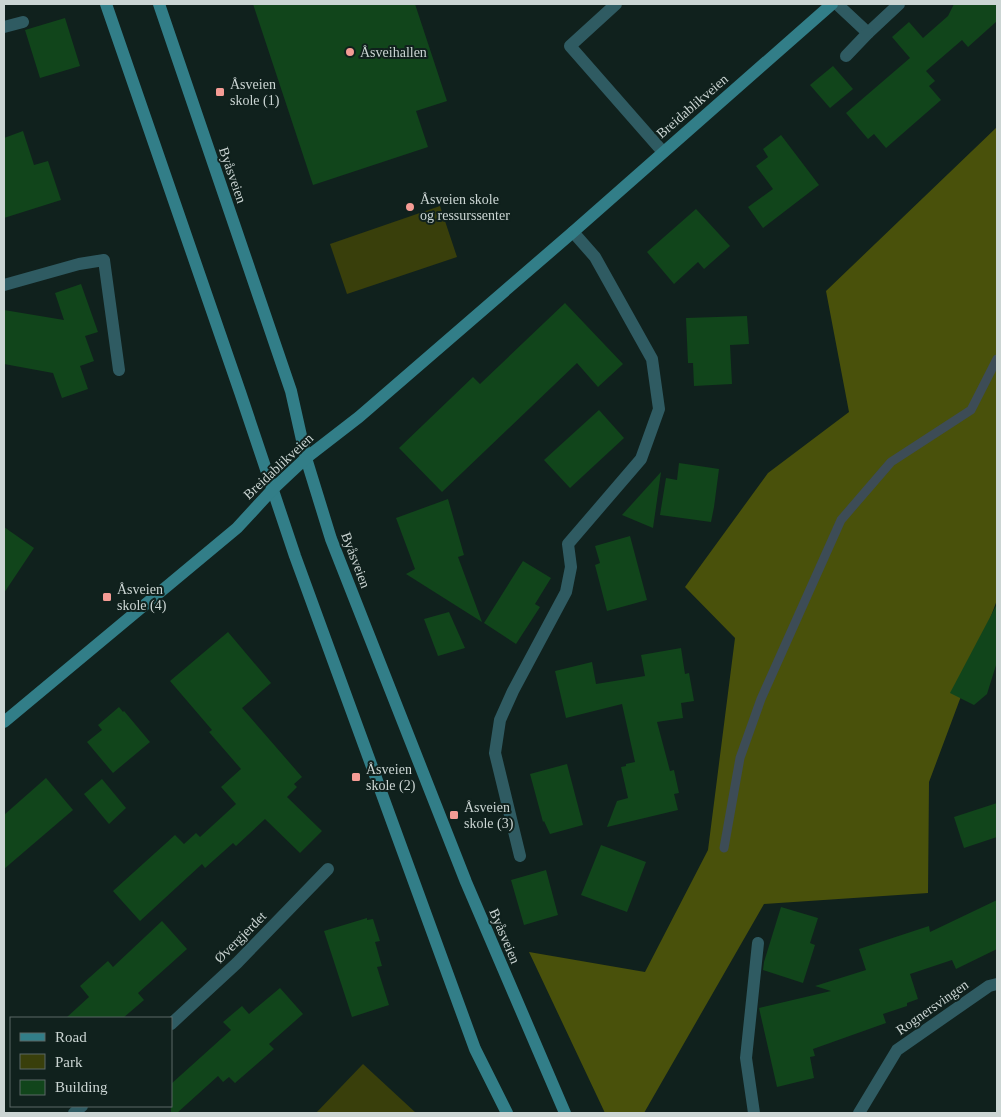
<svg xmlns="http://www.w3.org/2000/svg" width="1001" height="1117" font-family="'Times New Roman',serif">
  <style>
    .green { fill: #393f0b }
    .forest { fill: #49510b }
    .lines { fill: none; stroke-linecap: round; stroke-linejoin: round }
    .stream { stroke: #3d4c56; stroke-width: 9 }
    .building { fill: #11451b }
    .lane { stroke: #2f5b62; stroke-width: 12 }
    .street { stroke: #2f5b62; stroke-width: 12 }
    .secondary { stroke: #327e88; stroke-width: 12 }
    .poi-dot { fill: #f59c95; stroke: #10211d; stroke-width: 2 }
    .labels { text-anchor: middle; stroke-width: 4; stroke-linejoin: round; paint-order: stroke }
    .poi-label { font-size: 14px; fill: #cbd5d3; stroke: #10211d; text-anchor: start }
    .street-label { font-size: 14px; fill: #cbd5d3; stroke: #10211d }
  </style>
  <rect width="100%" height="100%" fill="#10211d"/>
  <!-- green -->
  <g class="green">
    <path d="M440 206 457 257 347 294 330 244Z"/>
    <path d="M363 1064 416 1113H316Z"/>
  </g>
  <!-- forest -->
  <path class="forest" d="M997 127V600L929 782 928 893 764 904 644 1113H605L529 952 645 972 708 850 735 638 685 587 768 473 849 412 826 291Z"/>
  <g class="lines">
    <!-- stream -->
    <path class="stream" d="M724 848 740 758 761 699 841 520 891 462 971 410 997 359"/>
  </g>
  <!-- building -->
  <g class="building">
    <path d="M253 4H415L447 101 416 111 428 147 313 185Z"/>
    <path d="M954 4H997V21L968 47 962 40 926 71 935 81 929 86 941 100 886 148 874 134 868 139 846 113 910 58 892 37 909 22 923 38 948 16Z"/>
    <path d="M65 18 80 66 40 78 25 30Z"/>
    <path d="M833 66 853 89 830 108 810 85Z"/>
    <path d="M23 131 34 165 48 161 61 200 4 218V138Z"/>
    <path d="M781 135 819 185 763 228 748 207 773 189 756 166 768 157 763 149Z"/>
    <path d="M696 209 730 246 704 269 698 262 674 284 647 252Z"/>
    <path d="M81 284 98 332 85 336 94 361 80 366 88 389 62 398 53 373 4 364V310L64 320 55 293Z"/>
    <path d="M565 303 623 364 598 387 577 363 442 492 399 448 473 377 480 384Z"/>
    <path d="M747 316 749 344 730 345 732 384 694 386 693 363H688L686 318Z"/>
    <path d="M599 410 624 438 570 488 544 460Z"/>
    <path d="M679 463 719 469 714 507 711 522 660 515 666 478 677 480Z"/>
    <path d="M661 472 653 528 622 515Z"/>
    <path d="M448 499 464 555 458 557 482 622 406 574 415 569 396 518Z"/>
    <path d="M4 527 34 548 4 593Z"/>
    <path d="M630 536 647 600 607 611 595 565 600 563 595 546Z"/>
    <path d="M523 561 551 578 535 604 540 607 516 644 484 623Z"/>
    <path d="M997 604V662L987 694 974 705 950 693Z"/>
    <path d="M449 612 465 648 438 656 424 619Z"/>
    <path d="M228 632 271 683 242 708 302 777 294 784 297 787 287 797 322 831 300 853 265 819 236 846 233 843 205 868 202 864 140 921 113 891 175 835 184 844 196 833 200 837 236 804 221 787 241 769 209 732 212 730 170 681Z"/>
    <path d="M681 648 685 674 689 673 694 701 681 703 683 718 657 722 670 771 674 770 679 793 674 794 678 810 607 827 617 801 628 798 621 767 626 766V764L635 762 622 704 566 718 555 671 592 662 596 684 645 676 641 655Z"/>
    <path d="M119 707 123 712 124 711 150 742 113 773 87 742 102 730 98 725Z"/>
    <path d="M567 764 583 825 550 834 544 821 543 822 530 774Z"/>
    <path d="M46 778 73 810 4 869V815Z"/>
    <path d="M102 779 126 808 109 824 84 794Z"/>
    <path d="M997 803V837L964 848 954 817Z"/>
    <path d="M601 845 646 862 627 912 581 895Z"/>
    <path d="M546 870 558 915 524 925 511 880Z"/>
    <path d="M997 900V949L956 969 952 960 910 974 918 999 907 1003V1006L883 1014 886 1023 813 1049 815 1056 810 1057 814 1078 777 1087 759 1008 831 991 815 986 866 970 859 949 929 926 930 932Z"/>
    <path d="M781 907 818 918 810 943 815 945 803 983 763 970 764 962Z"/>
    <path d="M367 918V920L373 919 380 941 375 942 382 966 377 967 389 1005 352 1017 324 931Z"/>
    <path d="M162 921 187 949 138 993 144 1000 123 1018H66L89 997 80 986 108 961 113 967Z"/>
    <path d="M280 988 303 1014 269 1044 274 1049 235 1083 229 1077 223 1082 218 1076 177 1113H171V1084L231 1030 223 1022 242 1006 249 1014Z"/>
  </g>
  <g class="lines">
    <!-- lane -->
    <g class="lane">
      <path d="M616 4 570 46 663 152"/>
      <path d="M837 4 868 33 899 4"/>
      <path d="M4 27 23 22"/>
      <path d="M846 56 868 33"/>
      <path d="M754 1113 746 1058 758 943"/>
    </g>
    <!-- street -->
    <g class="street">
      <path d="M4 285 79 264 104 260 119 370"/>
      <path d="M520 856 495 753 500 720 513 691 566 592 571 567 568 544 641 459 659 409 652 359 595 257 573 232"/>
      <path d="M171 1024 237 963 328 869"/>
      <path d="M74 1113 82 1106"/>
      <path d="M859 1113 897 1050 989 986 997 984"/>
    </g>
    <!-- secondary -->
    <g class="secondary">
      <path d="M106 4 240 392 295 556 475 1049 507 1113"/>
      <path d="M159 4 291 391 306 458 331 539 466 882 565 1113"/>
      <path d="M4 722 237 528 273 489 306 458 359 417 573 232 832 4"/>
    </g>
  </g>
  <!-- markers -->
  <g class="poi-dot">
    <circle cx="350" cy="52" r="5"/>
    <rect x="215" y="87" width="10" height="10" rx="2.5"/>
    <circle cx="410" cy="207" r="5"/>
    <rect x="102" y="592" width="10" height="10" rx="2.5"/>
    <rect x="351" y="772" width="10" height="10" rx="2.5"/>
    <rect x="449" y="810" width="10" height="10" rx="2.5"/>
  </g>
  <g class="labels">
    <!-- poi labels -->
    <g class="poi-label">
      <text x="360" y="57">Åsveihallen</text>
      <text x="230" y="89">Åsveien<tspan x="230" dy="16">skole (1)</tspan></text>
      <text x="420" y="204">Åsveien skole<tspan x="420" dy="16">og ressurssenter</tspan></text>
      <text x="117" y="594">Åsveien<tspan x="117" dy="16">skole (4)</tspan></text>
      <text x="366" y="774">Åsveien<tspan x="366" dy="16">skole (2)</tspan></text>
      <text x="464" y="812">Åsveien<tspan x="464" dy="16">skole (3)</tspan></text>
    </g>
    <!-- street labels -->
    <g class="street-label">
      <text transform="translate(692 106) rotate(-41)" y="5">Breidablikveien</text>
      <text transform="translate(233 175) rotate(71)" y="5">Byåsveien</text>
      <text transform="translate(278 466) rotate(-43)" y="5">Breidablikveien</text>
      <text transform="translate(356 560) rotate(69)" y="5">Byåsveien</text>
      <text transform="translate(505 936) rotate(67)" y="5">Byåsveien</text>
      <text transform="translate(240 937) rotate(-45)" y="5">Øvergjerdet</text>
      <text transform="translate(932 1007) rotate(-35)" y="5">Rognersvingen</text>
    </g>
  </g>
  <!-- border -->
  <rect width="1001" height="1117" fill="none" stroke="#cbd5d3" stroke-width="10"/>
  <!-- legend -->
  <rect x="10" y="1017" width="162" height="90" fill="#10211d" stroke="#5b6966"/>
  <rect x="20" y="1033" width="25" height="8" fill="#327e88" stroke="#5b6966"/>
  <text x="55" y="1042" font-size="15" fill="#cbd5d3">Road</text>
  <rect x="20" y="1054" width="25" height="15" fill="#393f0b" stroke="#5b6966"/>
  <text x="55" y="1067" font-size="15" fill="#cbd5d3">Park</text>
  <rect x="20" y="1080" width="25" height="15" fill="#11451b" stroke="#5b6966"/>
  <text x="55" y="1092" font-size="15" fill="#cbd5d3">Building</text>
</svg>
